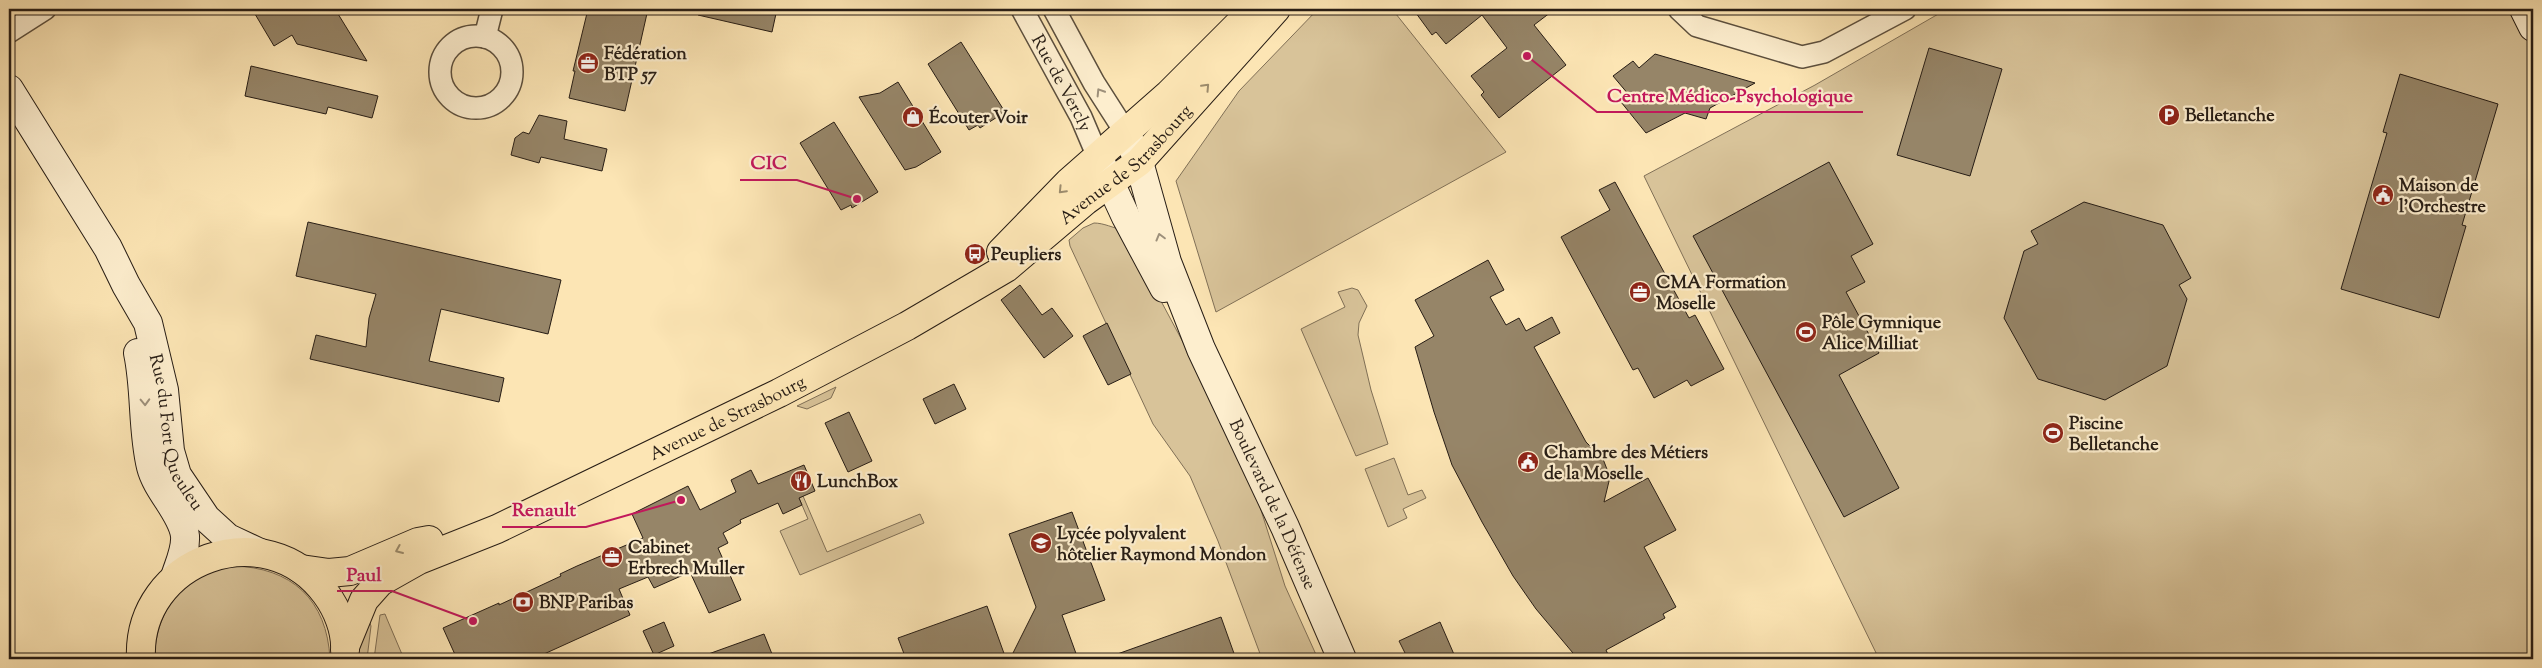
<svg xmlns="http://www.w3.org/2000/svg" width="2542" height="668" font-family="'Sorts Mill Goudy',serif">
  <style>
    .green { fill: #d8c399; stroke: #807057 }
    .building { fill: #968568; stroke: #271d15 }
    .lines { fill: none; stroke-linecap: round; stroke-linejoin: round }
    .street-casing { stroke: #5c4f3d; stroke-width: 24 }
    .secondary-casing { stroke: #271d15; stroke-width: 30 }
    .primary-casing { stroke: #271d15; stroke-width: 30 }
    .street { stroke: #fdeece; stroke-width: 21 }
    .secondary { stroke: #fdeece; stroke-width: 28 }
    .primary { stroke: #fce5b4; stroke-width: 28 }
    .oneway { stroke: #9c8b6c }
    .oneway2 { stroke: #9d907b }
    .labels { text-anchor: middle; stroke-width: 4.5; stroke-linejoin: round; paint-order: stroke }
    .poi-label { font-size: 18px; font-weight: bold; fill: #271d15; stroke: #fdeece; text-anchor: start }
    .street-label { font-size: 18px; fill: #271d15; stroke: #fdeece }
    .leader { fill: none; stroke: #c2185b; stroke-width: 2 }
    .callout-dot { fill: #c2185b; stroke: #fdeece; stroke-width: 2 }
    .callout-label { font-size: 19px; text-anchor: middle; font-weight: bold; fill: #c2185b; stroke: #fdeece; stroke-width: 4.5; stroke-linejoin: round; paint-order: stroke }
  </style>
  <rect width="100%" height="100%" fill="#fce5b4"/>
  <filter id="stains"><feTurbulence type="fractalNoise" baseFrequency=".004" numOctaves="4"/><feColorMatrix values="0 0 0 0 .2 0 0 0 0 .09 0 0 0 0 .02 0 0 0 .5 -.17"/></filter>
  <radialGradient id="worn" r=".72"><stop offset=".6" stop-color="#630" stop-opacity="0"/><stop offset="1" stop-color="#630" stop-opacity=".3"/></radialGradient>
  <!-- green -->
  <g class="green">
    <path d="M1318 9H1392L1506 152 1216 312 1176 181 1239 91Z"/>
    <path d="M1947 9H2524L2533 27V659H1879L1644 176 1815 85Z"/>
    <path d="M1094 223C1104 223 1113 228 1123 230L1223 417 1254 488 1285 586 1318 659H1262L1218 541 1190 476 1153 424 1070 246 1069 240 1083 228Z"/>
    <path d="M1352 288 1358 290 1367 306 1359 323 1358 335 1371 390 1388 444 1356 456 1301 329 1345 307 1338 292Z"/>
    <path d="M836 387 831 398 807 409 797 406Z"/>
    <path d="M1394 458 1408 495 1422 490 1426 498 1403 509 1407 518 1388 527 1365 469Z"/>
    <path d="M803 496 827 552 920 514 924 523 800 575 780 531 808 519 799 498Z"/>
    <path d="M232 566C292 567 327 600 330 659H154C157 607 181 578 232 566Z"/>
    <path d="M366 612 371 626 367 659H358L357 648Z"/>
    <path d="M385 614 387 619 404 659H374L380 615Z"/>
  </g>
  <!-- building -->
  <g class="building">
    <path d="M252 9H335L367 61 297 44 292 35 274 46Z"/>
    <path d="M588 9H648L625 111 569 98 575 71H573Z"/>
    <path d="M698 9H777L772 32 698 15Z"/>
    <path d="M1413 9H1555L1534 25 1566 65 1499 118 1481 95 1484 92 1471 76 1507 48 1482 15 1446 44 1436 32 1432 35Z"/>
    <path d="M961 42 1005 112 980 128 978 125 969 130 928 64Z"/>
    <path d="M1929 48 2002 69 1970 176 1897 155Z"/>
    <path d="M1655 54 1755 83 1710 108 1706 119 1685 113 1646 133 1621 102 1629 95 1613 76 1633 61 1639 68Z"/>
    <path d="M251 66 378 96 372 118 328 107 326 114 245 96Z"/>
    <path d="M2400 74 2498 104 2462 225 2466 226 2439 318 2341 289 2387 133 2383 132Z"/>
    <path d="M898 82 941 152 916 167 905 170 859 97 880 93Z"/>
    <path d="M539 115 567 121 564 139 607 149 602 171 541 157 539 163 511 155 515 138 523 132 529 134Z"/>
    <path d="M834 122 878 192 852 208 851 205 841 210 800 143Z"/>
    <path d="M1829 162 1873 244 1851 256 1865 282 1846 292 1879 353 1839 375 1899 488 1844 517 1693 236Z"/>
    <path d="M1615 182 1689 318 1695 315 1724 369 1691 386 1687 380 1654 398 1638 368 1633 370 1561 237 1610 210 1599 190Z"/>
    <path d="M2084 202 2163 225 2191 278 2179 285 2187 299 2167 366 2105 400 2038 379 2004 318 2024 251 2038 244 2031 231Z"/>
    <path d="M308 222 561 280 548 334 441 309 429 361 504 378 499 402 310 359 316 335 366 347 369 318 376 294 296 276Z"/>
    <path d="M1488 260 1504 290 1490 297 1506 325 1519 318 1526 331 1552 317 1560 333 1534 347 1586 442 1603 459 1610 477 1604 502 1648 478 1676 530 1644 547 1676 607 1663 614 1665 618 1606 650 1610 659H1578L1536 609 1513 576 1482 522 1452 465 1434 412 1415 347 1434 336 1415 300Z"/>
    <path d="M1020 285 1042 315 1052 308 1073 336 1044 358 1001 300Z"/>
    <path d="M1107 323 1131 374 1108 385 1083 336Z"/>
    <path d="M954 384 966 409 935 424 923 399Z"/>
    <path d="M849 412 872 461 848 472 825 423Z"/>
    <path d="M804 465 815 491 799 498 802 505 783 514 778 503 740 520 741 523 723 533 728 543 718 548 741 600 709 613 690 572 654 588 648 577 619 589 630 615 533 659H457L443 628 499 603V605L561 576 560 574 577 566 643 538 632 514 688 486 700 510 736 492 731 480 751 470 758 484Z"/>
    <path d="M1072 512 1105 600 1062 615 1078 659H1010L1036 607 1009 534Z"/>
    <path d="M987 606 1006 659H906L898 638Z"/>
    <path d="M1221 617 1236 659H1109V657Z"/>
    <path d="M664 622 674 646 654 655 643 631Z"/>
    <path d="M1440 622 1456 659H1408L1399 641Z"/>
    <path d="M764 634 774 659H700V657Z"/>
  </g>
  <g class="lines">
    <!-- street casing -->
    <g class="street-casing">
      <g id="street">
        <path id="s1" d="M1022 9 1081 117 1098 157"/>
        <path d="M1054 9 1094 83 1126 133"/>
        <path d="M1679 9 1697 26 1802 57 1824 52 1905 9"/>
        <path d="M9 32 45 9"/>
        <circle cx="476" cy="72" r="36"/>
        <path d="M485 37 492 9"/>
      </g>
    </g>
    <!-- secondary casing -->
    <g class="secondary-casing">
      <g id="secondary">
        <path d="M2524 9 2533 27"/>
        <path id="s2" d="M9 89 108 248 126 285 148 323 164 390 170 451 177 475 206 518 228 538 260 553"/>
        <path id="s3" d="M1126 133 1139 162 1167 262 1201 349 1285 527 1342 659"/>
        <path d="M1100 161 1126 217 1164 288"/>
        <path d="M138 353C146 391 142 430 151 467 157 491 183 514 185 536 186 550 179 564 175 577"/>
      </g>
    </g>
    <!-- primary casing -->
    <g class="primary-casing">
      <g id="primary">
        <path d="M1001 252 1069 182 1169 94 1248 15"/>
        <path d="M301 569 329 573 350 571 418 542 429 540"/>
        <path id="s4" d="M346 644 364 600 380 582 419 560 497 529 779 393 907 326 1006 268 1085 201 1139 162 1276 9"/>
        <path d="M141 659C136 559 266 512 326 594 337 609 346 630 345 650"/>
      </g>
    </g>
    <!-- street -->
    <use href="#street" class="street"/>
    <!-- secondary -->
    <use href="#secondary" class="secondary"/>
    <!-- primary -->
    <use href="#primary" class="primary"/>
  </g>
  <!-- one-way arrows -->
  <defs><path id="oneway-chevron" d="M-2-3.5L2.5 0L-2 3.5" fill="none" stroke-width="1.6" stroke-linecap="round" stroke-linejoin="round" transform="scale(1.25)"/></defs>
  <g class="oneway">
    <use href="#oneway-chevron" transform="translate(1206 87) rotate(-47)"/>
    <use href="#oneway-chevron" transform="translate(1062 190) rotate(134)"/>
    <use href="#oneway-chevron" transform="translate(399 550) rotate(157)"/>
  </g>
  <g class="oneway2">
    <use href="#oneway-chevron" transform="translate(1100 92) rotate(-122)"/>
    <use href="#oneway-chevron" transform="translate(1160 237) rotate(-105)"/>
    <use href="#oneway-chevron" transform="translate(145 402) rotate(88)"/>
  </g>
  <!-- icons -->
  <defs>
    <g id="office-disc" transform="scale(1.125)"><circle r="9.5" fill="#8f2418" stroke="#fdeece"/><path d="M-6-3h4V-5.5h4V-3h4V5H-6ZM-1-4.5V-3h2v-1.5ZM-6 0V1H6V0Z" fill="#fff"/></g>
    <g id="parking-disc" transform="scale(1.125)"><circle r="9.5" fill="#8f2418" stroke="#fdeece"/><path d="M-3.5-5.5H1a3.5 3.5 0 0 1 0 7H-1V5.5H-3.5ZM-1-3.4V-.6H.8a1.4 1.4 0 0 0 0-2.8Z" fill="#fff"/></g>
    <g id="shop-disc" transform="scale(1.125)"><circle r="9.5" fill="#8f2418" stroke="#fdeece"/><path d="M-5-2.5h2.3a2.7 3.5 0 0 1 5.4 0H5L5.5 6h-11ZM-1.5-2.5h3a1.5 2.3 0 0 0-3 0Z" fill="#fff"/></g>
    <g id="civic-disc" transform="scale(1.125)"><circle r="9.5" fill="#8f2418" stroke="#fdeece"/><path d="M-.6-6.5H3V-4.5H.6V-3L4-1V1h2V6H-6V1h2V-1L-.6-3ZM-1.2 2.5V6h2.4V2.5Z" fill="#fff"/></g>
    <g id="bus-disc" transform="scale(1.125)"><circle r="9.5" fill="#8f2418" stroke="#fdeece"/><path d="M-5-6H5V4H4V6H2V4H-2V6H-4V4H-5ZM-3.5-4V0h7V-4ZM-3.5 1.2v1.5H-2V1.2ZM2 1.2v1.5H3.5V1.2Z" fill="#fff"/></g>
    <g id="stadium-disc" transform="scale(1.125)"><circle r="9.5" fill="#8f2418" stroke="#fdeece"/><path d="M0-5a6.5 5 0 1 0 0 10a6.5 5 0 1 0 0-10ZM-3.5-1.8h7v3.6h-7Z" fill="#fff"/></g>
    <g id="restaurant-disc" transform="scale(1.125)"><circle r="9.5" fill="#8f2418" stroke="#fdeece"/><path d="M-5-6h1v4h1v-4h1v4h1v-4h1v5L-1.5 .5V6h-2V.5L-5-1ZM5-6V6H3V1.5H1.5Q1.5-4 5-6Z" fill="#fff"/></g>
    <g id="school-disc" transform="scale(1.125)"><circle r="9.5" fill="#8f2418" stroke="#fdeece"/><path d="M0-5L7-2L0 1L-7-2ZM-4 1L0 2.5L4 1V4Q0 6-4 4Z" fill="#fff"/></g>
    <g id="bank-disc" transform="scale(1.125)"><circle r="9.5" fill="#8f2418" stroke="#fdeece"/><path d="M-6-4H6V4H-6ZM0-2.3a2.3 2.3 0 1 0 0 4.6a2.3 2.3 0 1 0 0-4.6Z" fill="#fff"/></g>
  </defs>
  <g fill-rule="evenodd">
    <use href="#office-disc" x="588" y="63"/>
    <use href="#parking-disc" x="2169" y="115"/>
    <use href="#shop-disc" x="913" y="117"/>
    <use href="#civic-disc" x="2383" y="195"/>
    <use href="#bus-disc" x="975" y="254"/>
    <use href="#office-disc" x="1640" y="292"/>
    <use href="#stadium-disc" x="1806" y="332"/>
    <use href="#stadium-disc" x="2053" y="433"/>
    <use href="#civic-disc" x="1528" y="462"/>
    <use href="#restaurant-disc" x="801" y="481"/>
    <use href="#school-disc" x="1041" y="543"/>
    <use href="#office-disc" x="612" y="557"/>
    <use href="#bank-disc" x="523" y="602"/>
  </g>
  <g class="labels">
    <!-- poi labels -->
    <g class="poi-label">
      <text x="604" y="59">Fédération<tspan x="604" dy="21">BTP 57</tspan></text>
      <text x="2185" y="121">Belletanche</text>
      <text x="929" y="123">Écouter Voir</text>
      <text x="2399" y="191">Maison de<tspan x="2399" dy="21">l'Orchestre</tspan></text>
      <text x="991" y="260">Peupliers</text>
      <text x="1656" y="288">CMA Formation<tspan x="1656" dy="21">Moselle</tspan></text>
      <text x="1822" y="328">Pôle Gymnique<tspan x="1822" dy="21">Alice Milliat</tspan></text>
      <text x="2069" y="429">Piscine<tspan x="2069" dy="21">Belletanche</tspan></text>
      <text x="1544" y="458">Chambre des Métiers<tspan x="1544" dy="21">de la Moselle</tspan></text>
      <text x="817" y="487">LunchBox</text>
      <text x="1057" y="539">Lycée polyvalent<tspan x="1057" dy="21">hôtelier Raymond Mondon</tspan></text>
      <text x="628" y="553">Cabinet<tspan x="628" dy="21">Erbrech Muller</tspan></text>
      <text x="539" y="608">BNP Paribas</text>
    </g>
    <!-- street labels -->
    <g class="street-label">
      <text dy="6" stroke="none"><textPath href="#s1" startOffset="84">Rue de Vercly</textPath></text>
      <text dy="6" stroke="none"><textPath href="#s4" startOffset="931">Avenue de Strasbourg</textPath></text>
      <text dy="6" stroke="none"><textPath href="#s4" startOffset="456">Avenue de Strasbourg</textPath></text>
      <text dy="6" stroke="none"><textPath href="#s2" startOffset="386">Rue du Fort Queuleu</textPath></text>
      <text dy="6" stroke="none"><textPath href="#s3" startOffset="400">Boulevard de la Défense</textPath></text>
    </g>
  </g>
  <!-- callouts -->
  <path class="leader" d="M1527 56L1597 112H1863M857 199L797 180H740M681 500L586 527H502M473 621L392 591H337"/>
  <g class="callout-dot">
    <circle cx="1527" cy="56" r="5"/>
    <circle cx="857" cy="199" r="5"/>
    <circle cx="681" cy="500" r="5"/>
    <circle cx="473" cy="621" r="5"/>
  </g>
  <g class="callout-label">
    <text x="1730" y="102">Centre Médico-Psychologique</text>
    <text x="769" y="169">CIC</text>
    <text x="544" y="516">Renault</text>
    <text x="364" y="581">Paul</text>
  </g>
  <!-- margin -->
  <rect width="2542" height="668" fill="none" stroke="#fce5b4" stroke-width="30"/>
  <rect x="10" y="10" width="2522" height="648" fill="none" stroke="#271d15" stroke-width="2.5"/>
  <rect x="15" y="15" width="2512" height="638" fill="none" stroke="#271d15"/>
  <rect width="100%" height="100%" filter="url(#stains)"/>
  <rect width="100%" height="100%" fill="url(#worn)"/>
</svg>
